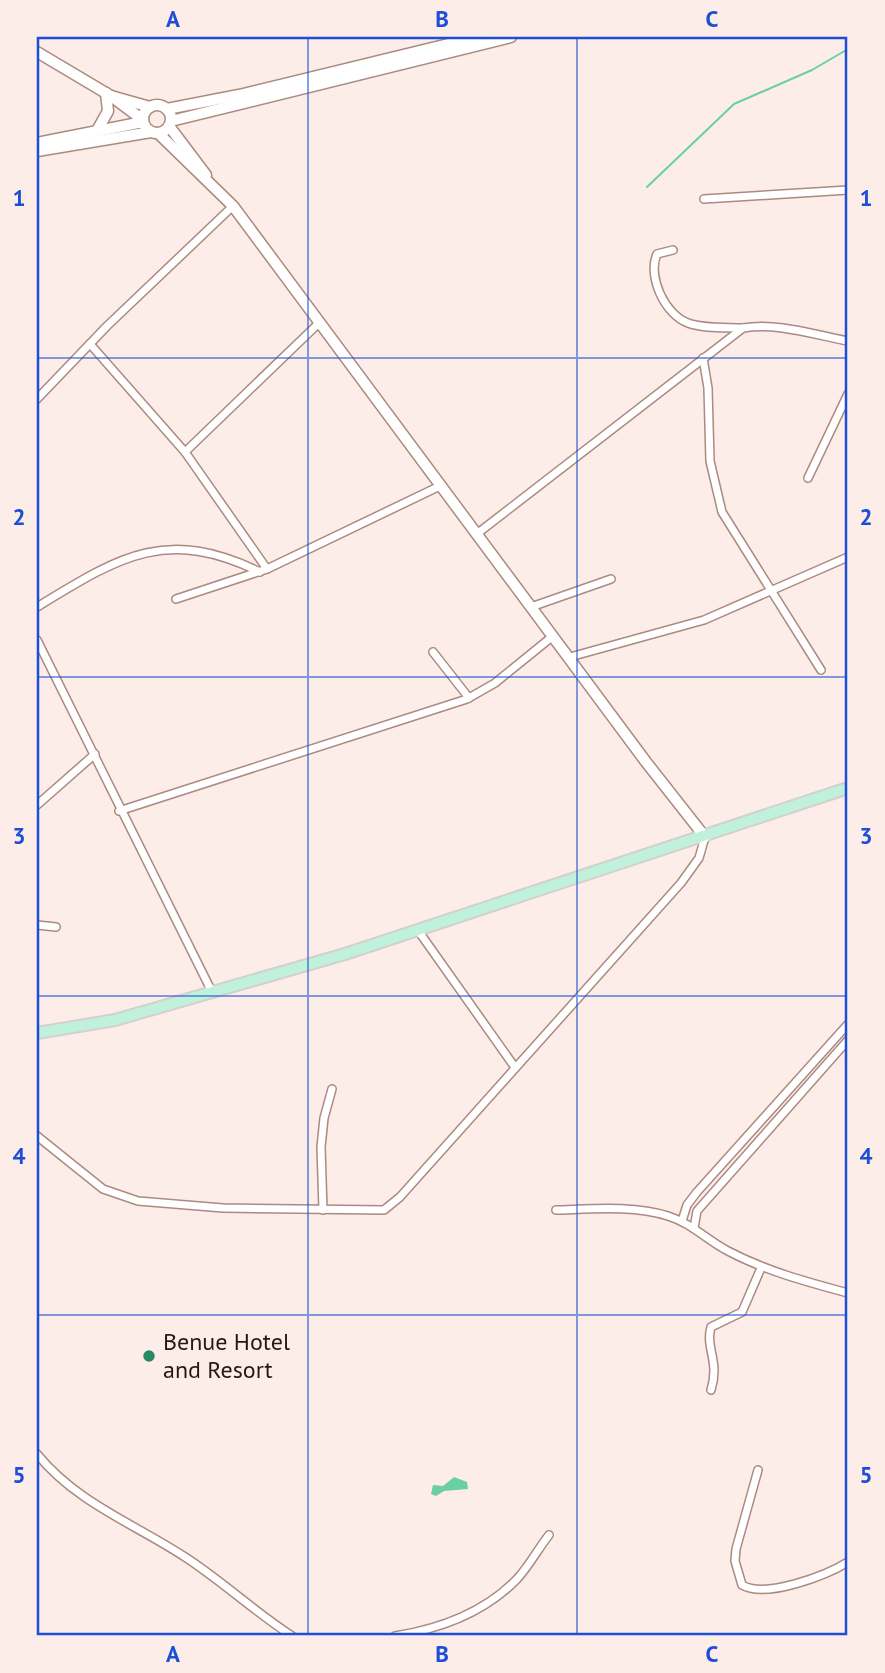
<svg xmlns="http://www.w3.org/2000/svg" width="885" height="1673" font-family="'PT Sans',sans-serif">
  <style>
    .water { fill: #69d0a3 }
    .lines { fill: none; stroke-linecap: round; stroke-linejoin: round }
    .stream { stroke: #69d0a3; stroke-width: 2 }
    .street-casing { stroke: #ac8a7f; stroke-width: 10 }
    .secondary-casing { stroke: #ac8a7f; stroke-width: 13 }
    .primary-casing { stroke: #d3d1d0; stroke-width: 14 }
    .street { stroke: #fff; stroke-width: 7 }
    .secondary { stroke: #fff; stroke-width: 10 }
    .primary { stroke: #c0f1da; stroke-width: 10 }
    .grid { fill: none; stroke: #1d4ed8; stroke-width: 2; stroke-opacity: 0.55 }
    .poi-dot { fill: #278a64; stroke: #fdede8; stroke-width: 2.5 }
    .labels { text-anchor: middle; stroke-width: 6; stroke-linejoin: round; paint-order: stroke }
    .poi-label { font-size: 24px; fill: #251814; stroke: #fdede8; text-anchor: start }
    .neatline { fill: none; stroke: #1d4ed8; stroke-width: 2.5 }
    .grid-label { font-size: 23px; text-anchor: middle; font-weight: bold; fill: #1d4ed8 }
  </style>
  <rect width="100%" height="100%" fill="#fdede8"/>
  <!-- water -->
  <path class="water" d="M454 1477 467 1482 468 1489 444 1491 436 1496 431 1494 433 1485 443 1486Z"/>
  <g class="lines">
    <!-- stream -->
    <path class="stream" d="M647 187 734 104 812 70 848 49"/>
    <!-- street casing -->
    <g class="street-casing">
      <g id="street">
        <path d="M704 199 848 190"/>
        <path d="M673 250 657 254C647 276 665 315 688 323 704 329 727 327 743 328"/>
        <path d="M90 344 185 452 267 569"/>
        <path d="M703 358 708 388 710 461 722 512 821 670"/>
        <path d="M37 399 107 326 233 206"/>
        <path d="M185 452 320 322"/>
        <path d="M808 478 848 394"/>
        <path d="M478 533 743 328C777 322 815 335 848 341"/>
        <path d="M176 599 267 569 442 485"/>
        <path d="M37 607C119 557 166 526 260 572"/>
        <path d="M531 607 611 579"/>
        <path d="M37 640 212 992"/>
        <path d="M433 652 469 698"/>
        <path d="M570 657 704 620 848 557"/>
        <path d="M37 805 95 754"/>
        <path d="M119 811 467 699 495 683 553 636"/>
        <path d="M37 925 56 927"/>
        <path d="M417 929 514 1066"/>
        <path d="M37 1136 103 1189 138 1201 223 1208 384 1210 400 1197 681 883 699 858 705 837"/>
        <path d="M323 1210 321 1147 324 1118 332 1089"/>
        <path d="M556 1210C591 1209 634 1205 668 1216 691 1223 707 1240 728 1251 766 1271 807 1282 848 1293"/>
        <path d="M682 1221 687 1205 697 1192 848 1024"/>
        <path d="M694 1228 697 1211 848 1040"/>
        <path d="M711 1390C720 1361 705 1348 711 1327L742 1312 761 1268"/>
        <path d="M37 1454C77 1503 133 1523 185 1557 222 1581 255 1612 292 1636"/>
        <path d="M758 1470 736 1549 735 1561 742 1585C766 1599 827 1575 848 1562"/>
        <path d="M395 1636C439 1629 485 1612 517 1579 529 1566 538 1549 549 1535"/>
      </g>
    </g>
    <!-- secondary casing -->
    <g class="secondary-casing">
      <g id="secondary">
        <path d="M37 52 111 96 150 107"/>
        <path d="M111 96 143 120"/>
        <circle cx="157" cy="119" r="14"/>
        <path d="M167 109 239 95 477 37"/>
        <path d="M171 121 511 37"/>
        <path d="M169 126 206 175"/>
        <path d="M98 129 108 111 106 93"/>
        <path d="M158 133 233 206 646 762 705 837"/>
        <path d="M37 143 143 122"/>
        <path d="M37 151 151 132"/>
      </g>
    </g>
    <!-- primary casing -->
    <g class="primary-casing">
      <path id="primary" d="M37 1033 115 1020 345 954 848 788"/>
    </g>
    <!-- street -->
    <use href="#street" class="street"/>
    <!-- secondary -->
    <use href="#secondary" class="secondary"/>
    <!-- primary -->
    <use href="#primary" class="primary"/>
  </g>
  <!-- grid -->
  <path class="grid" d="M308 37V1636M577 37V1636M37 358H848M37 677H848M37 996H848M37 1315H848"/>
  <!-- markers -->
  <circle class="poi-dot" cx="149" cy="1356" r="7"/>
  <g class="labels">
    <!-- poi labels -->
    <g class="poi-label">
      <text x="163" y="1350">Benue Hotel<tspan x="163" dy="28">and Resort</tspan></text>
    </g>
  </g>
  <!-- border -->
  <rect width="885" height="1673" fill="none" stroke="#fdede8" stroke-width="77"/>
  <rect x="38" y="38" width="808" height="1596" class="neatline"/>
  <g class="grid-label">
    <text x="173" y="27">A</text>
    <text x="442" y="27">B</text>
    <text x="712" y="27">C</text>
    <text x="19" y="206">1</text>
    <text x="866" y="206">1</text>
    <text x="19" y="525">2</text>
    <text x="866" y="525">2</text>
    <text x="19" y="844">3</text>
    <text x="866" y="844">3</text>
    <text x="19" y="1164">4</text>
    <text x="866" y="1164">4</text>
    <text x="19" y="1483">5</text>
    <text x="866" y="1483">5</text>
    <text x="173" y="1662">A</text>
    <text x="442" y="1662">B</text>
    <text x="712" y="1662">C</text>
  </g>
</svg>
